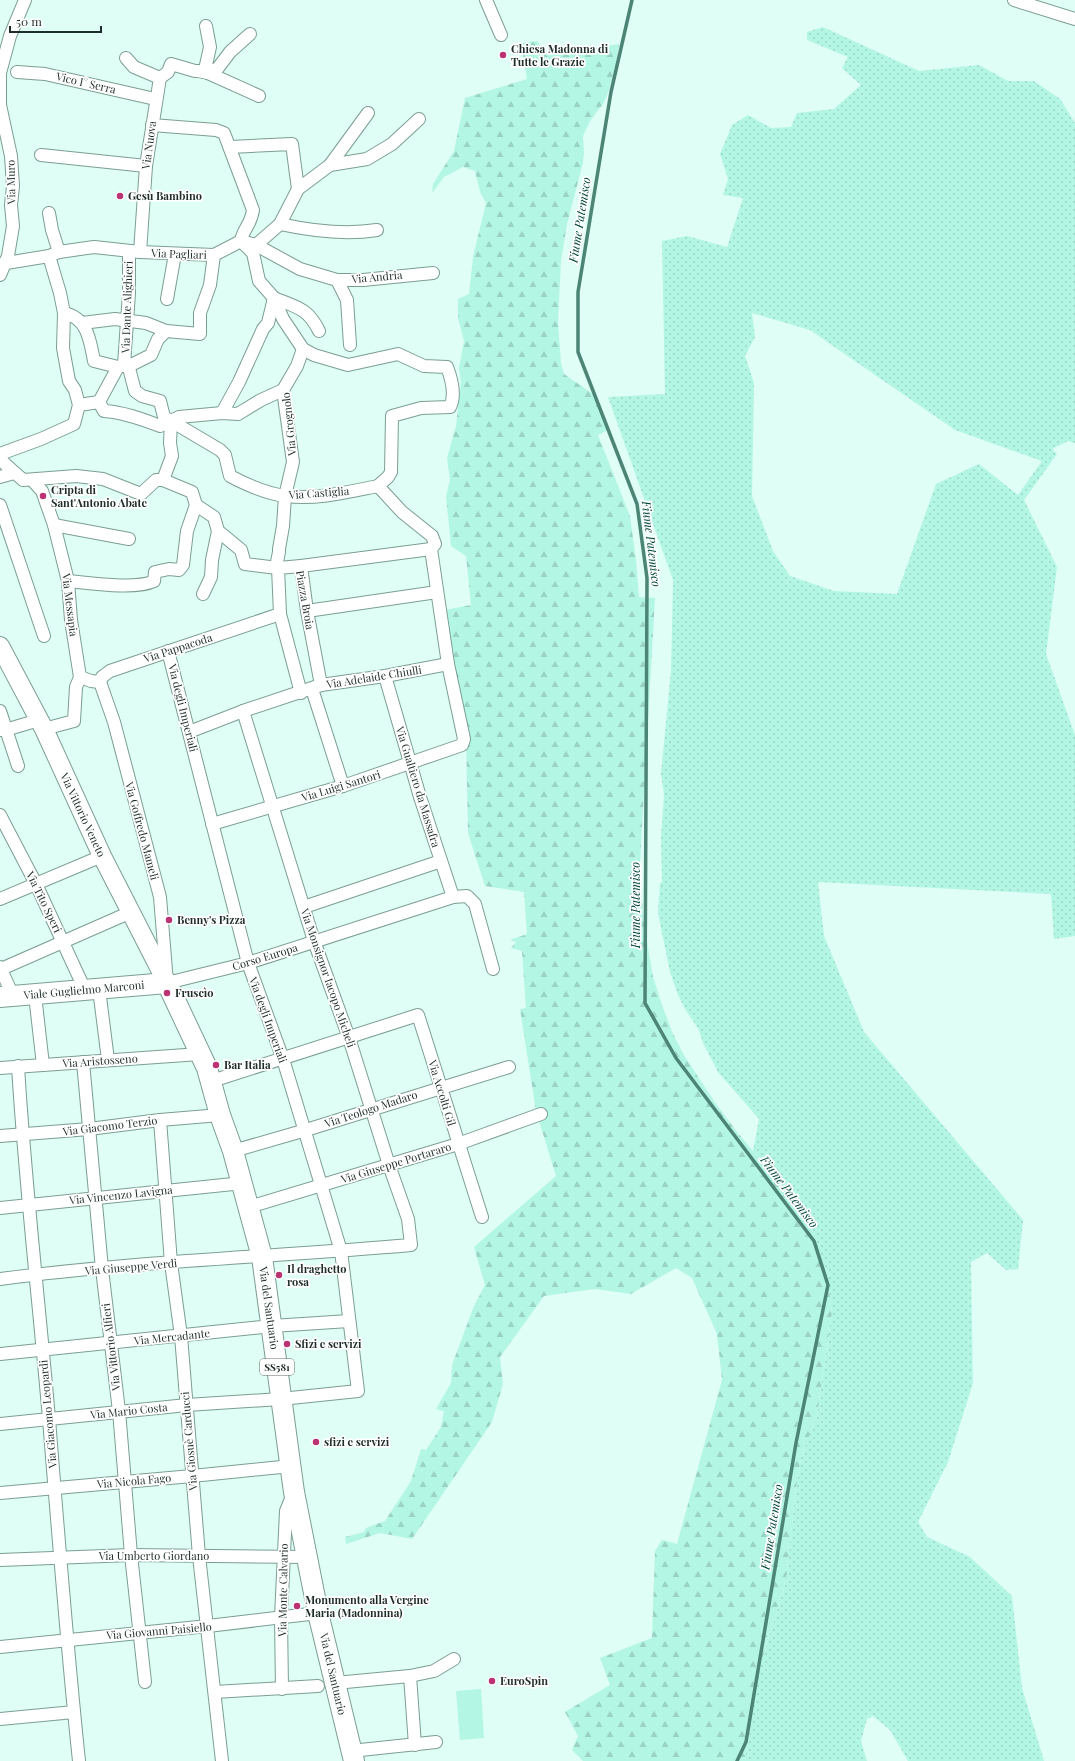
<svg xmlns="http://www.w3.org/2000/svg" width="1075" height="1761" font-family="'Playfair Display',serif">
  <style>
    .grass { fill: url(#grass-dots); fill-rule: evenodd }
    .forest { fill: url(#forest-firs) }
    .garden { fill: #b3f6e4 }
    .lines { fill: none; stroke-linecap: round; stroke-linejoin: round }
    .stream { stroke: #4c8476; stroke-width: 3.5 }
    .street-casing { stroke: #7b9e94; stroke-width: 14 }
    .secondary-casing { stroke: #7b9e94; stroke-width: 20 }
    .primary-casing { stroke: #7b9e94; stroke-width: 22 }
    .street { stroke: #fff; stroke-width: 12 }
    .secondary { stroke: #fff; stroke-width: 18 }
    .primary { stroke: #fff; stroke-width: 20 }
    .poi-dot { fill: #bb3373; stroke: #fff; stroke-width: 1.5 }
    .labels { text-anchor: middle; stroke-width: 3.5; stroke-linejoin: round; paint-order: stroke }
    .shield { fill: #fff; stroke: #626c69; stroke-width: 1 }
    .shield-label { font-size: 10px; font-weight: bold; fill: #1f2d29 }
    .poi-label { font-size: 11px; font-weight: bold; fill: #1f2d29; stroke: #fff; text-anchor: start }
    .street-label { font-size: 11px; fill: #1f2d29; stroke: #fff }
    .water-label { font-size: 12px; font-style: italic; fill: #02473b; stroke: #fff }
  </style>
  <defs>
    <pattern id="grass-dots" width="8" height="8" patternUnits="userSpaceOnUse"><rect width="8" height="8" fill="#b3f6e4"/><path d="M2 2h.1M6 6h.1" fill="none" stroke="#9ad3c4" stroke-width="1.8" stroke-linecap="round"/></pattern>
    <pattern id="forest-firs" width="22" height="20" patternUnits="userSpaceOnUse"><rect width="22" height="20" fill="#b3f6e4"/><path d="M5 1l3.5 6h-7zM16 11l3.5 6h-7z" fill="#9ad3c4"/></pattern>
  </defs>
  <rect width="100%" height="100%" fill="#dffef5"/>
  <!-- grass -->
  <path class="grass" d="M823 27 919 71 979 65 1008 81H1034L1060 99 1075 123V443L1068 441 1052 449 1057 454 1024 500 1057 567 1046 654 1075 735V936L1054 939 1051 894 818 882 824 936 864 1032 1023 1220 1018 1269 1006 1270 987 1253 971 1262 973 1383 948 1462 918 1522 927 1537 970 1557 1012 1596 1022 1688 1044 1761H908L890 1730 873 1716 867 1719 861 1741 867 1761H745L756 1679 786 1581 796 1488 801 1458 817 1415 832 1313 826 1269 796 1208 781 1184 753 1151 759 1119 718 1072 703 1043 699 1030 685 1009 678 995 670 972 662 933 658 912 660 883 662 882 661 838 664 794 661 774 671 670 673 580 608 397 665 394 662 241 687 236 727 247 743 198 723 195 728 179 720 154 732 125 748 115 771 128 791 127 797 113 834 109 861 85 842 68 848 57 807 40V32ZM752 313 810 330 955 430 1042 461 1018 495 979 464 936 484 897 594 834 591 790 576 773 551 752 496 754 383 745 356 755 337Z"/>
  <!-- forest -->
  <path class="forest" d="M537 41 549 55 619 44 616 64 608 93 603 104 590 121 583 136 584 152 583 163 567 224 561 261 558 322 561 363 564 374 593 394 610 429 598 435 630 516 636 560 639 597 655 598 640 863 643 917 653 977 663 1008 673 1034 685 1057 714 1101 737 1132 781 1184 815 1238 826 1269 832 1313 817 1415 801 1458 796 1488 786 1581 756 1679 745 1761H583L572 1750 578 1736 565 1712 610 1685 600 1658 652 1638 655 1551 662 1540 677 1544 722 1380 717 1334 692 1278 676 1268 631 1294 595 1289 544 1296 500 1357 503 1384 492 1422 412 1539 380 1533 346 1544 345 1537 364 1532 366 1528 385 1521 411 1481 421 1449 426 1450 441 1427 444 1411 436 1409 451 1383 452 1365 474 1306 485 1285 474 1247 556 1176 536 1111 520 1009 526 1008 522 951 511 948 516 942 510 940 527 934 524 892 485 886 468 833 466 733 445 610 471 605 466 556 451 546 446 496 450 480 447 458 456 426 461 382 459 368 464 341 458 318V299L469 294 473 257 486 203 480 192 475 171 463 167 444 177 432 193 433 184 454 151 465 98 527 79 521 43Z"/>
  <!-- garden -->
  <path class="garden" d="M481 1689 484 1738 460 1740 456 1691Z"/>
  <g class="lines">
    <!-- stream -->
    <path class="stream" d="M632 0 611 92 578 292V352L637 504 647 578 645 1003 676 1058 814 1241 828 1285 796 1443 746 1742 737 1761"/>
    <!-- street casing -->
    <g class="street-casing">
      <g id="street">
        <path d="M486 0 501 35"/>
        <path d="M1014 0 1075 19"/>
        <path d="M206 26 210 47 206 65 208 73 218 68 230 52 250 34"/>
        <path d="M126 58 134 67 160 78 146 166 140 252"/>
        <path d="M198 71 208 73 259 96"/>
        <path d="M17 72 45 74 155 99"/>
        <path d="M0 73 10 36 25 0"/>
        <path d="M0 75V105L11 156 13 186 11 205 13 226 8 256 0 275"/>
        <path d="M160 78 168 72 171 64 195 71"/>
        <path d="M152 125 216 130 224 133 253 210C251 225 243 229 241 241L253 253 259 281 274 298 283 319 303 349 314 355 348 365 398 354 424 366 447 367C452 380 456 395 450 407L421 408 392 416 391 472 388 477 378 486"/>
        <path d="M230 147 292 144 298 189"/>
        <path d="M41 155 146 166"/>
        <path d="M330 165 368 113"/>
        <path d="M49 213 52 230 59 252"/>
        <path d="M280 224C312 231 345 235 377 230"/>
        <path d="M256 245 280 224 298 189 330 165 367 159 392 144 419 119"/>
        <path d="M49 256 60 293 64 313 63 348 69 381 75 390 79 405"/>
        <path d="M0 264 49 256 59 252 94 247 140 252 214 255 241 241 256 245 300 269 337 280H363L433 273"/>
        <path d="M337 280 347 300 350 345"/>
        <path d="M167 299 175 254"/>
        <path d="M64 313C88 318 90 341 94 361L118 367"/>
        <path d="M82 323 115 319 146 323 166 331"/>
        <path d="M200 327V313L210 285 214 255"/>
        <path d="M124 365 133 364 151 355 158 339 166 331 200 334V329"/>
        <path d="M99 402 104 411C123 412 142 419 160 426L179 417 222 413 238 414 261 400 283 390"/>
        <path d="M222 413 239 382 263 329 268 323 274 298C296 307 308 308 319 331"/>
        <path d="M171 421 220 450 225 455 230 476C247 485 267 494 286 496 316 500 348 492 378 486"/>
        <path d="M0 454 41 439 74 424 79 405 99 402 118 367 124 365 129 293V251"/>
        <path d="M0 458 5 464 23 480 76 476 103 479 141 494 156 480H163L172 456 170 443 171 421 164 417 160 401 142 396 135 391 129 368 124 365"/>
        <path d="M0 477 14 473"/>
        <path d="M163 480 192 492 196 505 214 517 218 531 241 550 245 564 278 568 277 562 279 552"/>
        <path d="M33 481 42 491 54 525 68 581 71 620 80 677 76 687 74 721 44 729"/>
        <path d="M378 486 402 512 432 536 435 544 431 549"/>
        <path d="M0 505 44 636"/>
        <path d="M54 525 129 539"/>
        <path d="M279 549 283 526 285 496 293 462 283 390 297 366 303 349"/>
        <path d="M301 566 431 549"/>
        <path d="M68 581C90 583 136 590 154 581L155 572 169 569 179 570 183 565 187 531 196 505"/>
        <path d="M203 594 211 577 212 560 218 531"/>
        <path d="M307 611 437 592"/>
        <path d="M385 676 420 797 453 897"/>
        <path d="M80 677 91 681 100 682 102 677 110 671 280 614"/>
        <path d="M100 682 114 722 160 897 167 983 248 963 453 897 467 896 475 904 493 969"/>
        <path d="M312 689 343 786"/>
        <path d="M301 693 280 614 278 568 301 566 307 611 321 685"/>
        <path d="M0 711 18 766"/>
        <path d="M0 730H5L39 720"/>
        <path d="M189 732 243 711 321 685 385 676 448 664"/>
        <path d="M0 815 36 884 85 990"/>
        <path d="M212 824 343 786 462 745 464 739 448 664 431 549"/>
        <path d="M0 899 102 856"/>
        <path d="M304 907 441 861"/>
        <path d="M0 967 13 996"/>
        <path d="M1 969 131 912"/>
        <path d="M99 989 108 1060"/>
        <path d="M35 995 43 1065"/>
        <path d="M83 1062 102 1269 119 1411 131 1555 145 1682"/>
        <path d="M18 1066C25 1184 39 1301 49 1419 58 1533 67 1647 79 1761"/>
        <path d="M0 1068 200 1054"/>
        <path d="M212 1081 418 1015 482 1217"/>
        <path d="M160 1120 171 1263 181 1336 199 1556 222 1761"/>
        <path d="M0 1136 89 1129 160 1120 220 1115"/>
        <path d="M233 1151 306 1130 509 1067"/>
        <path d="M249 1207 458 1144 541 1114"/>
        <path d="M0 1208 243 1183"/>
        <path d="M0 1279C136 1261 274 1257 411 1245L408 1219 389 1165 349 1038 314 941 243 711"/>
        <path d="M0 1354 272 1326 349 1321"/>
        <path d="M0 1424 187 1405 281 1399 358 1391 341 1251 283 1059 248 963 168 651"/>
        <path d="M0 1493 192 1476 291 1466"/>
        <path d="M0 1560 131 1555 307 1557"/>
        <path d="M0 1647 208 1626 318 1613"/>
        <path d="M410 1676 415 1745"/>
        <path d="M335 1683 410 1676 434 1671 454 1659"/>
        <path d="M282 1689 281 1617 286 1511 293 1494"/>
        <path d="M215 1692 318 1686"/>
        <path d="M0 1719 74 1712"/>
        <path d="M351 1751 436 1742"/>
      </g>
    </g>
    <!-- secondary casing -->
    <g class="secondary-casing">
      <path id="secondary" d="M0 646 44 729 102 856 167 983"/>
    </g>
    <!-- primary casing -->
    <g class="primary-casing">
      <path id="primary" d="M0 997 167 983 207 1068 220 1115 233 1151 262 1257 294 1492 318 1613 354 1761"/>
    </g>
    <!-- street -->
    <use href="#street" class="street"/>
    <!-- secondary -->
    <use href="#secondary" class="secondary"/>
    <!-- primary -->
    <use href="#primary" class="primary"/>
  </g>
  <!-- markers -->
  <g class="poi-dot">
    <circle cx="503" cy="55" r="4"/>
    <circle cx="120" cy="196" r="4"/>
    <circle cx="43" cy="496" r="4"/>
    <circle cx="169" cy="920" r="4"/>
    <circle cx="167" cy="993" r="4"/>
    <circle cx="216" cy="1065" r="4"/>
    <circle cx="279" cy="1275" r="4"/>
    <circle cx="287" cy="1344" r="4"/>
    <circle cx="316" cy="1442" r="4"/>
    <circle cx="297" cy="1606" r="4"/>
    <circle cx="492" cy="1681" r="4"/>
  </g>
  <g class="labels">
    <!-- shield labels -->
    <rect class="shield" x="260" y="1359" width="34" height="16" rx="3"/>
    <g class="shield-label">
      <text x="277" y="1371">SS581</text>
    </g>
    <!-- poi labels -->
    <g class="poi-label">
      <text x="511" y="53">Chiesa Madonna di<tspan x="511" dy="13">Tutte le Grazie</tspan></text>
      <text x="128" y="200">Gesù Bambino</text>
      <text x="51" y="494">Cripta di<tspan x="51" dy="13">Sant'Antonio Abate</tspan></text>
      <text x="177" y="924">Benny's Pizza</text>
      <text x="175" y="997">Fruscìo</text>
      <text x="224" y="1069">Bar Italia</text>
      <text x="287" y="1273">Il draghetto<tspan x="287" dy="13">rosa</tspan></text>
      <text x="295" y="1348">Sfizi e servizi</text>
      <text x="324" y="1446">sfizi e servizi</text>
      <text x="305" y="1604">Monumento alla Vergine<tspan x="305" dy="13">Maria (Madonnina)</tspan></text>
      <text x="500" y="1685">EuroSpin</text>
    </g>
    <!-- street labels -->
    <g class="street-label">
      <text transform="translate(86 83) rotate(13)" y="4">Vico I° Serra</text>
      <text transform="translate(149 145) rotate(-82)" y="4">Via Nuova</text>
      <text transform="translate(11 182) rotate(-91)" y="4">Via Muro</text>
      <text transform="translate(179 254) rotate(2)" y="4">Via Pagliari</text>
      <text transform="translate(377 277) rotate(-5)" y="4">Via Andria</text>
      <text transform="translate(127 307) rotate(-88)" y="4">Via Dante Alighieri</text>
      <text transform="translate(289 424) rotate(-96)" y="4">Via Grognolo</text>
      <text transform="translate(319 493) rotate(-4)" y="4">Via Castiglia</text>
      <text transform="translate(305 600) rotate(80)" y="4">Piazza Broia</text>
      <text transform="translate(70 605) rotate(83)" y="4">Via Messapia</text>
      <text transform="translate(178 648) rotate(-18)" y="4">Via Pappacoda</text>
      <text transform="translate(374 677) rotate(-9)" y="4">Via Adelaide Chiulli</text>
      <text transform="translate(183 708) rotate(76)" y="4">Via degli Imperiali</text>
      <text transform="translate(341 786) rotate(-17)" y="4">Via Luigi Santori</text>
      <text transform="translate(418 787) rotate(73)" y="4">Via Gualtiero da Massafra</text>
      <text transform="translate(83 815) rotate(65)" y="4">Via Vittorio Veneto</text>
      <text transform="translate(142 831) rotate(75)" y="4">Via Goffredo Mameli</text>
      <text transform="translate(44 902) rotate(64)" y="4">Via Tito Speri</text>
      <text transform="translate(265 957) rotate(-17)" y="4">Corso Europa</text>
      <text transform="translate(328 978) rotate(71)" y="4">Via Monsignor Iacopo Micheli</text>
      <text transform="translate(84 990) rotate(-5)" y="4">Viale Guglielmo Marconi</text>
      <text transform="translate(268 1020) rotate(70)" y="4">Via degli Imperiali</text>
      <text transform="translate(100 1061) rotate(-4)" y="4">Via Aristosseno</text>
      <text transform="translate(442 1093) rotate(73)" y="4">Via Accolti Gil</text>
      <text transform="translate(371 1109) rotate(-18)" y="4">Via Teologo Madaro</text>
      <text transform="translate(110 1126) rotate(-7)" y="4">Via Giacomo Terzio</text>
      <text transform="translate(396 1163) rotate(-17)" y="4">Via Giuseppe Portararo</text>
      <text transform="translate(121 1195) rotate(-6)" y="4">Via Vincenzo Lavigna</text>
      <text transform="translate(131 1267) rotate(-5)" y="4">Via Giuseppe Verdi</text>
      <text transform="translate(269 1308) rotate(82)" y="4">Via del Santuario</text>
      <text transform="translate(172 1337) rotate(-6)" y="4">Via Mercadante</text>
      <text transform="translate(111 1347) rotate(-97)" y="4">Via Vittorio Alfieri</text>
      <text transform="translate(129 1411) rotate(-6)" y="4">Via Mario Costa</text>
      <text transform="translate(48 1414) rotate(-95)" y="4">Via Giacomo Leopardi</text>
      <text transform="translate(189 1441) rotate(-95)" y="4">Via Giosuè Carducci</text>
      <text transform="translate(134 1481) rotate(-5)" y="4">Via Nicola Fago</text>
      <text x="154" y="1560">Via Umberto Giordano</text>
      <text transform="translate(283 1590) rotate(-89)" y="4">Via Monte Calvario</text>
      <text transform="translate(159 1631) rotate(-5)" y="4">Via Giovanni Paisiello</text>
      <text transform="translate(333 1674) rotate(77)" y="4">Via del Santuario</text>
    </g>
    <!-- water labels -->
    <g class="water-label">
      <text transform="translate(580 220) rotate(-81)" y="4">Fiume Patemisco</text>
      <text transform="translate(651 544) rotate(83)" y="4">Fiume Patemisco</text>
      <text transform="translate(636 905) rotate(-90)" y="4">Fiume Patemisco</text>
      <text transform="translate(789 1192) rotate(53)" y="4">Fiume Patemisco</text>
      <text transform="translate(772 1527) rotate(-81)" y="4">Fiume Patemisco</text>
    </g>
  </g>
  <!-- scale -->
  <path d="M10 26v6h91v-6" fill="none" stroke="#1f2d29" stroke-width="2"/>
  <text x="16" y="26" font-size="12" fill="#1f2d29" stroke="#ffffff" stroke-width="3" paint-order="stroke">50 m</text>
</svg>
